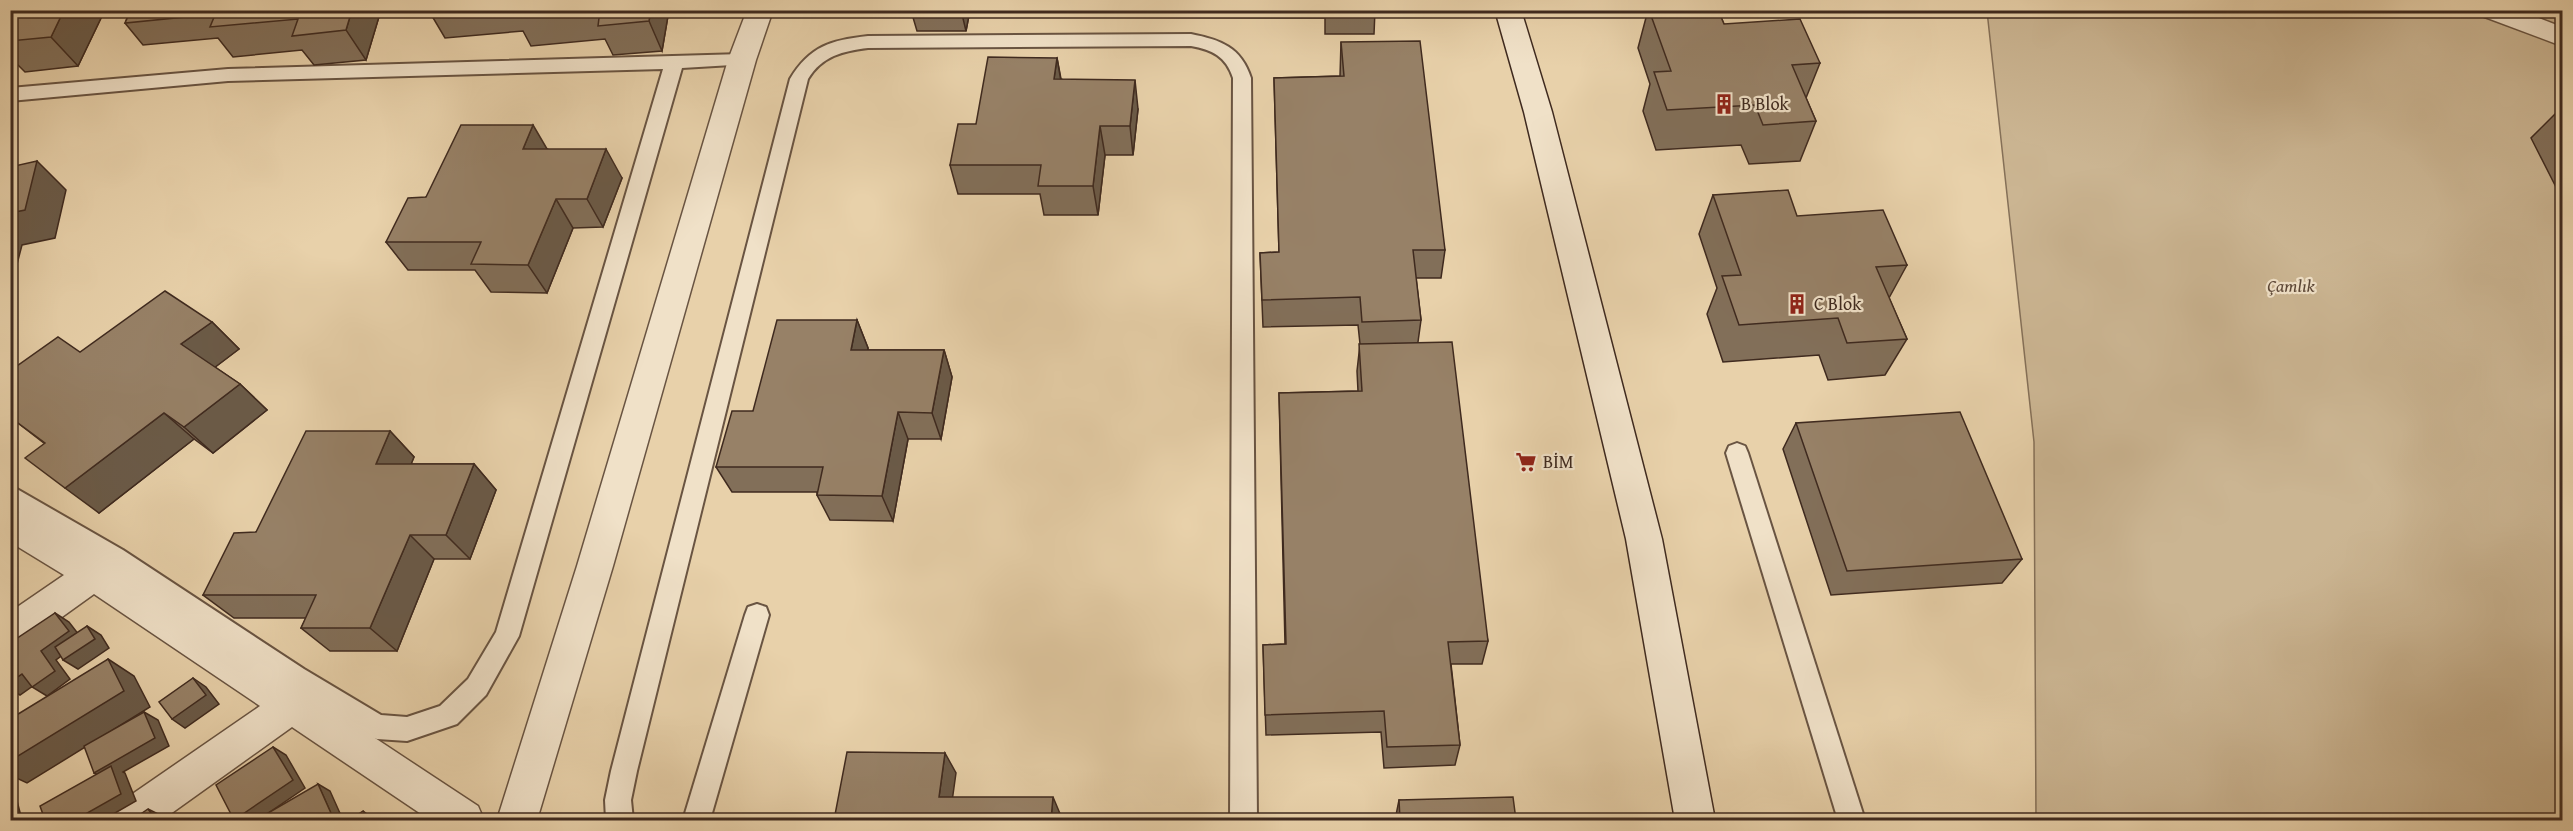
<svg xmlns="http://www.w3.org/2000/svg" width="2573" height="831" font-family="'Gentium Book Plus',serif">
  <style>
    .green { fill: #cbb592; stroke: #857058; stroke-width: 1.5 }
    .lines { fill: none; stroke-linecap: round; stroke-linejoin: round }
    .lane-casing { stroke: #695442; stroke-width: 4 }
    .street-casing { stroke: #695442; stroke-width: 3 }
    .secondary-casing { stroke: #3f2a1f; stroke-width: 3 }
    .lane { fill: #f0e1c8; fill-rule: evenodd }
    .street { fill: #f0e1c8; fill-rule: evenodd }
    .secondary { fill: #f0e1c8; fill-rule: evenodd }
    .wall { fill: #826f59; stroke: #3f2a1f; stroke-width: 1.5 }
    .shaded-wall { fill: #6a5a48; stroke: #3f2a1f; stroke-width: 1.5 }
    .building { fill: #978167; stroke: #3f2a1f; stroke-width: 1.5 }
    .labels { text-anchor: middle; stroke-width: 4.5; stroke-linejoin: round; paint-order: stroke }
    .poi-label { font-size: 18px; fill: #3f2a1f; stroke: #f0e1c8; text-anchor: start }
    .park-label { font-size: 18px; font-style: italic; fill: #5b4636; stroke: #f0e1c8 }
  </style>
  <rect width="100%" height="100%" fill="#e8d1aa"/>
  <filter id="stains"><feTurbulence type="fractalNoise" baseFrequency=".00333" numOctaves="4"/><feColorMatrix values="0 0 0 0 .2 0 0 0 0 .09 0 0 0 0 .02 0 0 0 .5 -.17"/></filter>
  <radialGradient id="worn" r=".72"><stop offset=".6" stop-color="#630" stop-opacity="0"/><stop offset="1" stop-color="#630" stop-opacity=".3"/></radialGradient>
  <!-- green -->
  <path class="green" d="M1987 11H2562V820H2036L2034 442Z"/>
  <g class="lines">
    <!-- lane casing -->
    <g class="lane-casing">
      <g id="lane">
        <path d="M1191 34C1221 40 1241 47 1251 78L1257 820H1230L1233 78C1226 56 1212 50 1191 46L868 48C843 51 822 56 808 79L637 771 631 800 633 820H606L605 800 611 771 790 79C810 46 831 40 868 36Z"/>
        <path d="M742 54 749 56 751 60 749 64 682 68 519 636 486 695 457 724 407 741 377 739 368 736C247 662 132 580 10 507V485L123 550 304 669 381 715 407 717 440 706 468 679 496 632 663 69 228 81 10 101V88L228 69Z"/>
        <path d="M1737 443 1745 446 1748 453 1865 820H1838L1726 453 1729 446Z"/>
        <path d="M757 604 766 607 769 615 710 820H683L745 615 748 607Z"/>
      </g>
    </g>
    <!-- street casing -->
    <g class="street-casing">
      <g id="street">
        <path d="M747 10H773L756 60 613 566 537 820H497L577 566 728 60Z"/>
        <path d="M2478 10H2518L2562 27V46L2482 16Z"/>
        <path d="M10 509 22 513C178 605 327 707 478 806L484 820H430L292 727 162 820H109L115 806 260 706 94 594 23 645 10 649V612L64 575 10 542Z"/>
      </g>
    </g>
    <!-- secondary casing -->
    <g class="secondary-casing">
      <path id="secondary" d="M1495 10H1521L1552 112 1662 539 1715 820H1675L1626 539 1524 112Z"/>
    </g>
    <!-- lane -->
    <use href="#lane" class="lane"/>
    <!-- street -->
    <use href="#street" class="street"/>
    <!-- secondary -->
    <use href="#secondary" class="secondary"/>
  </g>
  <!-- wall -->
  <g class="wall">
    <path d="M10 10H381L366 60 314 65 302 50 233 57 218 38 143 45 125 23 129 13 102 16 78 66 25 72 10 57Z"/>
    <path d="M433 10H669L662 51 613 55 605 39 531 46 523 31 445 38 432 16Z"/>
    <path d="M839 10H970L966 31H917L912 14H840Z"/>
    <path d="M1007 10H1375L1374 34H1325V18L1008 17Z"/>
    <path d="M1648 10H1718L1724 24 1820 63 1806 98 1816 121 1800 161 1749 164 1741 145 1656 150 1643 111 1650 84 1638 48Z"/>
    <path d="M1341 42 1445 250 1441 278H1416L1421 320 1418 342 1488 641 1482 664H1451L1460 745 1455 765 1384 768 1381 732 1266 735 1263 645 1285 644 1279 393 1358 391 1357 371 1360 344 1358 325 1263 327 1260 253 1279 252 1274 78 1340 76Z"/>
    <path d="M1057 58 1061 79 1138 109 1133 155H1105L1098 215H1044L1040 194H958L950 165 976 124Z"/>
    <path d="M2562 107V199L2531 138Z"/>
    <path d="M547 149 622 178 603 227 573 228 547 293 491 292 475 270H408L386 242 426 197Z"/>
    <path d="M1713 195 1907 265 1889 298 1907 339 1885 375 1828 380 1819 355 1723 362 1707 314 1717 288 1699 234Z"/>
    <path d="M857 320 868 348V350H944L952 377 941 439H908L893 521 830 520 817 495V492H732L716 467 753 411Z"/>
    <path d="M212 322 239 349 215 367 240 384 267 410 213 453 194 439 99 513 45 444 10 417V371L80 352Z"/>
    <path d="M1796 423 2022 559 2002 583 1831 595 1783 449Z"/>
    <path d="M390 431 414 457 411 464H474L496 490 470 559H434L397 651H330L301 628 306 618H234L203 595 256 532Z"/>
    <path d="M1399 800 1516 820H1395Z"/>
  </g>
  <!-- shaded-wall -->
  <g class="shaded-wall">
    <path d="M64 10H97L102 16 78 66 51 37Z"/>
    <path d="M352 10H381L366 60 346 30Z"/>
    <path d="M651 10H669L662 51 649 21Z"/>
    <path d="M961 10H970L966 31Z"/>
    <path d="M1057 58 1062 87 1054 79Z"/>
    <path d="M1135 80 1138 109 1133 155 1130 126Z"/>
    <path d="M533 125 550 154 523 149Z"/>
    <path d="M1100 126 1105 155 1098 215 1093 186Z"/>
    <path d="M606 149 622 178 603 227 587 199Z"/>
    <path d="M37 161 66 190 55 238 22 245 10 291V213Z"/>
    <path d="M556 199 573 228 547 293 528 265Z"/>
    <path d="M857 320 868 348 862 377 851 350Z"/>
    <path d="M212 322 239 349 210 371 181 344Z"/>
    <path d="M944 350 952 377 941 439 932 413Z"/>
    <path d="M240 384 267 410 213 453 184 427Z"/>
    <path d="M898 412 908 439 893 521 882 496Z"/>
    <path d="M164 413 194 439 99 513 65 488Z"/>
    <path d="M390 431 414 457 401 489 376 464Z"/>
    <path d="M474 464 496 490 470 559 446 535Z"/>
    <path d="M410 535 434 559 397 651 370 628Z"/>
    <path d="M55 613 69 622 83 640 56 660 70 679 47 696 32 687 41 651Z"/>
    <path d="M87 626 101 635 109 648 78 669 63 660Z"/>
    <path d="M108 659 134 676 150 707 27 783 10 775V761Z"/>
    <path d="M22 674 37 683 20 695 10 689V682Z"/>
    <path d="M193 678 206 687 219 704 185 728 172 719Z"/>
    <path d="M144 712 158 720 169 746 123 772 125 773 136 801 103 820H75L109 781 94 773Z"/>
    <path d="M273 747 286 755 305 788 258 820H234Z"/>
    <path d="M945 753 956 773 950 816 939 797Z"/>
    <path d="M318 784 330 791 343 820H334Z"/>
    <path d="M10 794 16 797 22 820H10Z"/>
    <path d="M1053 797 1061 816 1060 820H1051Z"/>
    <path d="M148 809 170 820H156Z"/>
    <path d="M363 811 374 819 376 820H370Z"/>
  </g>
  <!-- building -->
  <g class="building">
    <path d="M10 10H64L51 37 10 41Z"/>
    <path d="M131 10H217L215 14 125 23Z"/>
    <path d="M217 10H352L346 30 292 36 298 19 210 27Z"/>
    <path d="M433 10H489L432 16Z"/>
    <path d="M516 10H583L515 17Z"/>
    <path d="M600 10H651L649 21 598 26Z"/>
    <path d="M1326 10H1375V13L1326 12Z"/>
    <path d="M1649 10H1718L1724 24 1800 19 1820 63 1792 65 1816 121 1763 125 1755 105 1667 110 1654 72 1671 71Z"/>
    <path d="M1420 41 1445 250H1413L1421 320 1362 322 1360 297 1262 300 1260 253 1279 252 1274 78 1344 76 1341 42Z"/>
    <path d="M988 57 1057 58 1054 79 1135 80 1130 126H1100L1093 186H1038L1041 165H950L958 124H976Z"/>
    <path d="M461 125H533L523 149H606L587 199H556L528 265 471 264 481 242H386L408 198 426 197Z"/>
    <path d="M37 161 25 210 10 213V167Z"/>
    <path d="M1788 190 1797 216 1883 210 1907 265 1876 267 1907 339 1847 343 1838 318 1739 325 1722 276 1741 275 1713 195Z"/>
    <path d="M165 291 212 322 181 344 240 384 184 427 164 413 65 488 25 458 45 443 10 417V371L58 337 80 352Z"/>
    <path d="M777 320H857L851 350H944L932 413 898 412 882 496 817 495 823 467H716L732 411H753Z"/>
    <path d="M1452 342 1488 641 1448 642 1460 745 1387 747 1384 711 1265 715 1263 645 1286 644 1279 393 1362 391 1359 344Z"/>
    <path d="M1960 412 2022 559 1847 571 1796 423Z"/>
    <path d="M306 431H390L376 464H474L446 535H410L370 628H301L316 595H203L234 533 256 532Z"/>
    <path d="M55 613 69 631 41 651 55 671 32 687 22 674 10 682V643Z"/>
    <path d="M87 626 95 639 63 660 55 647Z"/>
    <path d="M108 659 124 691 10 761V719Z"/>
    <path d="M193 678 206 695 172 719 159 702Z"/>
    <path d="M144 712 155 738 94 773 84 746Z"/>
    <path d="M273 747 293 780 234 820 216 785Z"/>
    <path d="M847 752 945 753 939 797H1053L1051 820H834Z"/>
    <path d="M111 766 121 794 75 820H45L40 806Z"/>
    <path d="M318 784 334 820H256Z"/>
    <path d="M1513 797 1516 820H1400L1399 800Z"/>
    <path d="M148 809 156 820H132Z"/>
    <path d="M363 811 370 820H350Z"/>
  </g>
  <!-- icons -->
  <defs>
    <g id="building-bare" transform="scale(1.62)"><path d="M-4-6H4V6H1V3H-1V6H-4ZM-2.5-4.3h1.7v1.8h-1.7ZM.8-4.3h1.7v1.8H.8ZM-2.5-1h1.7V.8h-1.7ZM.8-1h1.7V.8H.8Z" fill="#8f2418" stroke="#f0e1c8" stroke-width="2.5" paint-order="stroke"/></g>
    <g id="supermarket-bare" transform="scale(1.62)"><path d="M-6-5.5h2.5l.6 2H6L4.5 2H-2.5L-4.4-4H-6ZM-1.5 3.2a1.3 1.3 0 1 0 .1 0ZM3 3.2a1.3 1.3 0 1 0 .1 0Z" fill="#8f2418" stroke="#f0e1c8" stroke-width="2.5" paint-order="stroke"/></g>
  </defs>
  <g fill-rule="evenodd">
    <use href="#building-bare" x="1724" y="104"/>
    <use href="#building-bare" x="1797" y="304"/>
    <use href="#supermarket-bare" x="1526" y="462"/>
  </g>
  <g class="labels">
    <!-- poi labels -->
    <g class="poi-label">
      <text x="1741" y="110">B Blok</text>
      <text x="1814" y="310">C Blok</text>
      <text x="1543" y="468">BİM</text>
    </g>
    <!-- park labels -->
    <g class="park-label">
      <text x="2291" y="292">Çamlık</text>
    </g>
  </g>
  <!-- margin -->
  <rect width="2573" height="831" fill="none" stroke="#e8d1aa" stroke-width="36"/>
  <rect x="12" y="12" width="2549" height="807" fill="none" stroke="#3f2a1f" stroke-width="3"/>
  <rect x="18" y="18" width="2537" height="795" fill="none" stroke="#3f2a1f" stroke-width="1.5"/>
  <rect width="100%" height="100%" filter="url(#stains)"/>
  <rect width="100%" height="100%" fill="url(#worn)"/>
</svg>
